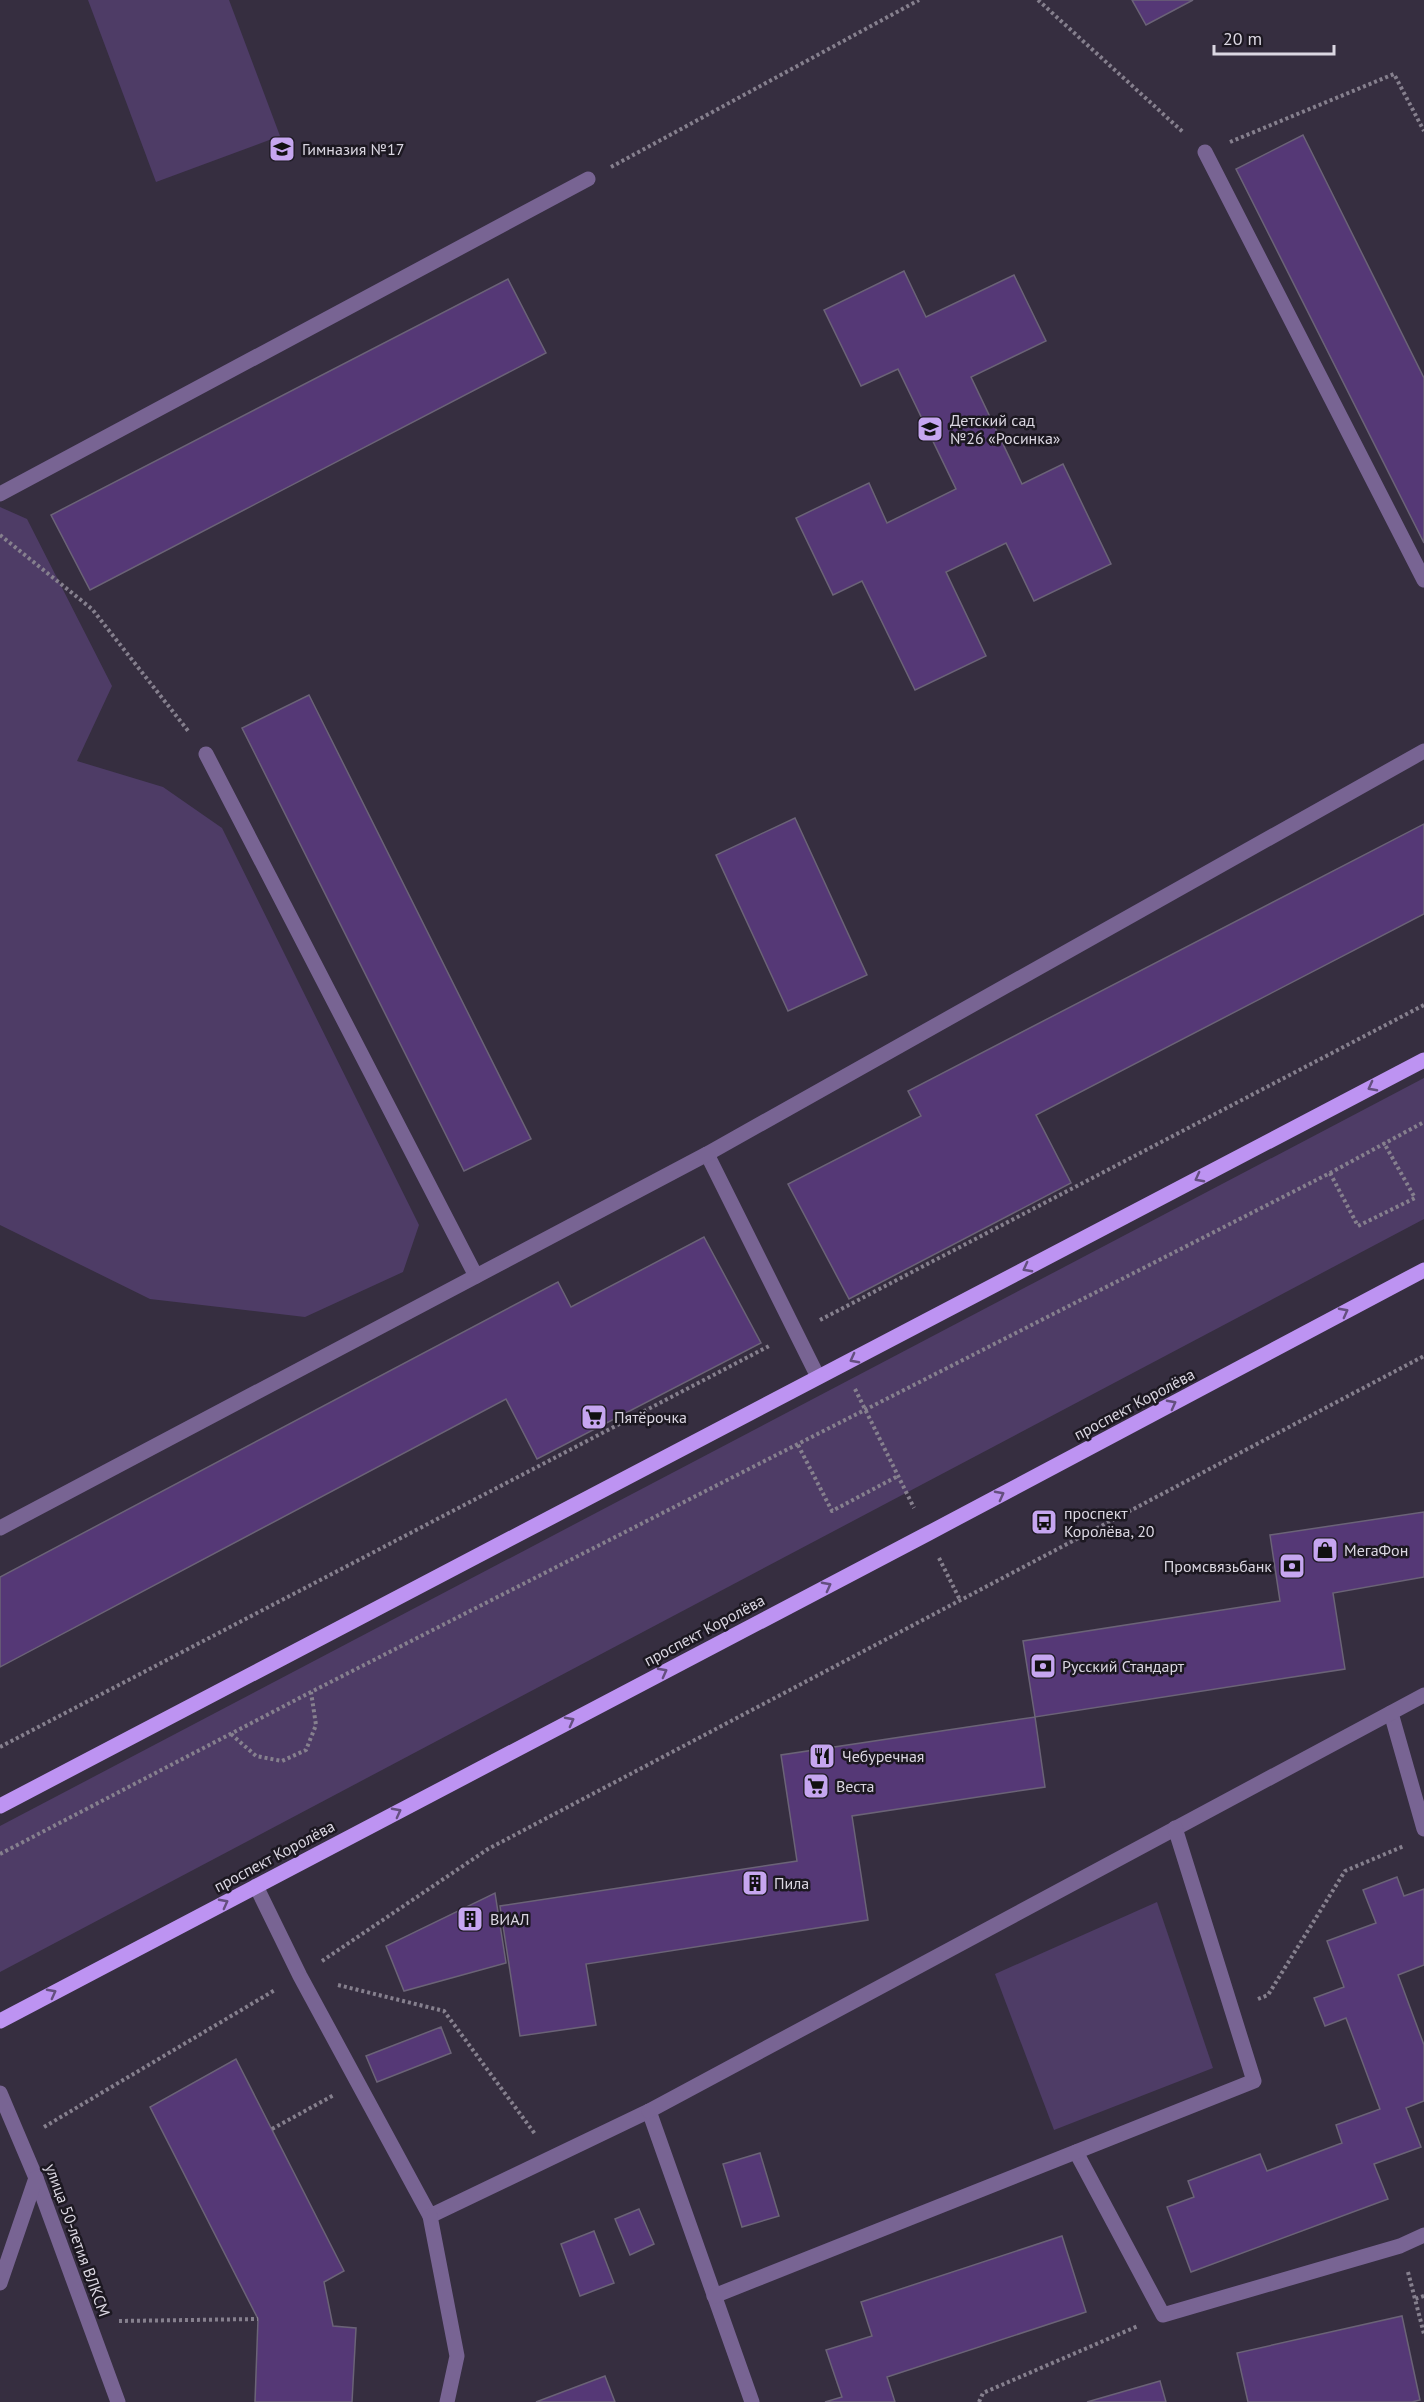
<svg xmlns="http://www.w3.org/2000/svg" width="1424" height="2402" font-family="'PT Sans',sans-serif">
  <style>
    .green { fill: #4e3c66 }
    .building { fill: #553876; stroke: #6b6377; stroke-width: 1.5 }
    .lines { fill: none; stroke-linecap: round; stroke-linejoin: round }
    .path { stroke: #86808e; stroke-width: 4; stroke-dasharray: 3 3; stroke-linecap: butt }
    .minor { stroke: #786493; stroke-width: 15 }
    .major { stroke: #bd93f2; stroke-width: 15 }
    .oneway { stroke: #644f7f }
    .labels { text-anchor: middle; stroke-width: 5; stroke-linejoin: round; paint-order: stroke }
    .poi-label { font-size: 16px; fill: #dbd7e2; stroke: #1c1821; text-anchor: start }
    .street-label { font-size: 16px; fill: #dbd7e2; stroke: #1c1821 }
  </style>
  <rect width="100%" height="100%" fill="#362e40"/>
  <!-- green -->
  <g class="green">
    <path d="M88 0H229L280 136 156 182Z"/>
    <path d="M0 507 27 519 112 686 77 761 163 787 222 828 419 1225 403 1272 305 1317 150 1299 0 1225Z"/>
    <path d="M1424 1078V1219L0 1972V1826Z"/>
    <path d="M1157 1902 1213 2068 1054 2130 995 1974Z"/>
  </g>
  <!-- building -->
  <g class="building">
    <path d="M1132 0H1193L1146 25Z"/>
    <path d="M1303 135 1424 378V543L1236 169Z"/>
    <path d="M904 271 926 317 1014 275 1046 341 971 377 1022 484 1063 464 1111 564 1034 601 1006 543 946 572 986 656 915 690 862 581 833 595 796 518 869 483 887 523 956 489 898 369 861 386 824 310Z"/>
    <path d="M508 279 546 353 90 590 51 515Z"/>
    <path d="M309 695 531 1139 464 1171 242 728Z"/>
    <path d="M795 818 867 975 788 1011 716 855Z"/>
    <path d="M1424 824V914L1036 1115 1071 1183 849 1299 788 1184 921 1116 908 1091Z"/>
    <path d="M704 1237 761 1343 537 1459 506 1399 0 1667V1577L558 1282 571 1307Z"/>
    <path d="M1424 1512V1577L1333 1593 1345 1669 1035 1717 1023 1641 1280 1601 1270 1535Z"/>
    <path d="M1035 1717 1045 1787 852 1816 868 1920 586 1964 596 2025 520 2036 500 1906 797 1861 781 1755Z"/>
    <path d="M1397 1877 1404 1896 1424 1889V1965L1398 1975 1424 2045V2101L1406 2108 1421 2147 1374 2164 1388 2199 1191 2272 1167 2207 1194 2197 1188 2181 1260 2154 1267 2171 1342 2143 1336 2125 1380 2109 1346 2018 1325 2026 1314 1998 1344 1987 1327 1941 1376 1923 1363 1890Z"/>
    <path d="M495 1893 506 1963 404 1991 386 1946Z"/>
    <path d="M441 2027 451 2053 377 2082 366 2056Z"/>
    <path d="M236 2059 344 2271 324 2282 333 2326 356 2328 352 2402H255L258 2319 150 2107Z"/>
    <path d="M760 2153 779 2216 742 2227 723 2164Z"/>
    <path d="M639 2209 654 2244 630 2255 615 2219Z"/>
    <path d="M594 2231 614 2283 580 2296 561 2244Z"/>
    <path d="M1062 2236 1086 2312 887 2377 895 2402H825L842 2397 826 2350 872 2336 861 2302Z"/>
    <path d="M1402 2316 1420 2400 1412 2402H1248L1237 2353Z"/>
    <path d="M605 2376 615 2402H536Z"/>
    <path d="M1160 2381 1166 2402H1087Z"/>
  </g>
  <g class="lines">
    <!-- path -->
    <g class="path">
      <path d="M1038 0 1184 133"/>
      <path d="M1230 142 1394 74 1424 131"/>
      <path d="M611 167 919 0"/>
      <path d="M0 535 92 609 189 732"/>
      <path d="M1330 1173 1358 1226 1415 1198 1384 1143"/>
      <path d="M820 1320 1424 1005"/>
      <path d="M855 1389 914 1508"/>
      <path d="M798 1445 832 1511 898 1476"/>
      <path d="M939 1558 960 1600"/>
      <path d="M231 1734 256 1756 282 1761 306 1750 316 1725 311 1692"/>
      <path d="M0 1747 771 1345"/>
      <path d="M0 1854 311 1692 1330 1173 1424 1122"/>
      <path d="M322 1961 488 1849 1424 1356"/>
      <path d="M338 1985 444 2011 535 2134"/>
      <path d="M1258 1999 1268 1995 1345 1871 1404 1846"/>
      <path d="M44 2127 275 1990"/>
      <path d="M272 2129 334 2095"/>
      <path d="M1408 2272 1415 2299"/>
      <path d="M1424 2296 1415 2299 1424 2334"/>
      <path d="M119 2321 258 2319"/>
      <path d="M979 2402 983 2393 1138 2326"/>
    </g>
    <!-- minor -->
    <g class="minor">
      <path d="M1205 152 1424 580"/>
      <path d="M0 494 588 179"/>
      <path d="M206 754 476 1276"/>
      <path d="M707 1154 818 1377"/>
      <path d="M0 1528 707 1154 1424 751"/>
      <path d="M1391 1713 1424 1829"/>
      <path d="M256 1886 300 1976 430 2216 649 2111 752 2402"/>
      <path d="M0 2093 36 2178 118 2402"/>
      <path d="M649 2111 1424 1695"/>
      <path d="M1076 2152 1163 2315 1400 2246 1424 2235"/>
      <path d="M430 2216 457 2356 447 2402"/>
      <path d="M0 2283 36 2178"/>
      <path d="M714 2296 1254 2081 1175 1828"/>
    </g>
    <!-- major -->
    <g class="major">
      <path d="M0 1806 1424 1060"/>
      <path d="M0 2021 927 1534 1424 1270"/>
    </g>
  </g>
  <!-- one-way arrows -->
  <defs><path id="oneway-chevron" d="M-2-3.5L2.5 0L-2 3.5" fill="none" stroke-width="1.6" stroke-linecap="round" stroke-linejoin="round" transform="scale(1.5)"/></defs>
  <g class="oneway">
    <use href="#oneway-chevron" transform="translate(1372 1087) rotate(152)"/>
    <use href="#oneway-chevron" transform="translate(1199 1178) rotate(152)"/>
    <use href="#oneway-chevron" transform="translate(1027 1268) rotate(152)"/>
    <use href="#oneway-chevron" transform="translate(1344 1312) rotate(-28)"/>
    <use href="#oneway-chevron" transform="translate(854 1359) rotate(152)"/>
    <use href="#oneway-chevron" transform="translate(1172 1404) rotate(-28)"/>
    <use href="#oneway-chevron" transform="translate(1000 1495) rotate(-28)"/>
    <use href="#oneway-chevron" transform="translate(827 1586) rotate(-28)"/>
    <use href="#oneway-chevron" transform="translate(663 1672) rotate(-28)"/>
    <use href="#oneway-chevron" transform="translate(570 1721) rotate(-28)"/>
    <use href="#oneway-chevron" transform="translate(397 1812) rotate(-28)"/>
    <use href="#oneway-chevron" transform="translate(224 1903) rotate(-28)"/>
    <use href="#oneway-chevron" transform="translate(52 1993) rotate(-28)"/>
  </g>
  <!-- icons -->
  <defs>
    <g id="school-square" transform="scale(1.35)"><rect x="-9" y="-9" width="18" height="18" rx="4" fill="#c6a6f0" stroke="#1c1821"/><path d="M0-5L7-2L0 1L-7-2ZM-4 1L0 2.5L4 1V4Q0 6-4 4Z" fill="#111"/></g>
    <g id="supermarket-square" transform="scale(1.35)"><rect x="-9" y="-9" width="18" height="18" rx="4" fill="#c6a6f0" stroke="#1c1821"/><path d="M-6-5.5h2.5l.6 2H6L4.5 2H-2.5L-4.4-4H-6ZM-1.5 3.2a1.3 1.3 0 1 0 .1 0ZM3 3.2a1.3 1.3 0 1 0 .1 0Z" fill="#111"/></g>
    <g id="bus-square" transform="scale(1.35)"><rect x="-9" y="-9" width="18" height="18" rx="4" fill="#c6a6f0" stroke="#1c1821"/><path d="M-5-6H5V4H4V6H2V4H-2V6H-4V4H-5ZM-3.5-4V0h7V-4ZM-3.5 1.2v1.5H-2V1.2ZM2 1.2v1.5H3.5V1.2Z" fill="#111"/></g>
    <g id="shop-square" transform="scale(1.35)"><rect x="-9" y="-9" width="18" height="18" rx="4" fill="#c6a6f0" stroke="#1c1821"/><path d="M-5-2.5h2.3a2.7 3.5 0 0 1 5.4 0H5L5.5 6h-11ZM-1.5-2.5h3a1.5 2.3 0 0 0-3 0Z" fill="#111"/></g>
    <g id="bank-square" transform="scale(1.35)"><rect x="-9" y="-9" width="18" height="18" rx="4" fill="#c6a6f0" stroke="#1c1821"/><path d="M-6-4H6V4H-6ZM0-2.3a2.3 2.3 0 1 0 0 4.6a2.3 2.3 0 1 0 0-4.6Z" fill="#111"/></g>
    <g id="restaurant-square" transform="scale(1.35)"><rect x="-9" y="-9" width="18" height="18" rx="4" fill="#c6a6f0" stroke="#1c1821"/><path d="M-5-6h1v4h1v-4h1v4h1v-4h1v5L-1.5 .5V6h-2V.5L-5-1ZM5-6V6H3V1.5H1.5Q1.5-4 5-6Z" fill="#111"/></g>
    <g id="building-square" transform="scale(1.35)"><rect x="-9" y="-9" width="18" height="18" rx="4" fill="#c6a6f0" stroke="#1c1821"/><path d="M-4-6H4V6H1V3H-1V6H-4ZM-2.5-4.3h1.7v1.8h-1.7ZM.8-4.3h1.7v1.8H.8ZM-2.5-1h1.7V.8h-1.7ZM.8-1h1.7V.8H.8Z" fill="#111"/></g>
  </defs>
  <g fill-rule="evenodd">
    <use href="#school-square" x="282" y="149"/>
    <use href="#school-square" x="930" y="429"/>
    <use href="#supermarket-square" x="594" y="1417"/>
    <use href="#bus-square" x="1044" y="1522"/>
    <use href="#shop-square" x="1325" y="1550"/>
    <use href="#bank-square" x="1292" y="1566"/>
    <use href="#bank-square" x="1043" y="1666"/>
    <use href="#restaurant-square" x="822" y="1756"/>
    <use href="#supermarket-square" x="816" y="1786"/>
    <use href="#building-square" x="755" y="1883"/>
    <use href="#building-square" x="470" y="1919"/>
  </g>
  <g class="labels">
    <!-- poi labels -->
    <g class="poi-label">
      <text x="302" y="155">Гимназия №17</text>
      <text x="950" y="426">Детский сад<tspan x="950" dy="18">№26 «Росинка»</tspan></text>
      <text x="614" y="1423">Пятёрочка</text>
      <text x="1064" y="1519">проспект<tspan x="1064" dy="18">Королёва, 20</tspan></text>
      <text x="1344" y="1556">МегаФон</text>
      <text x="1272" y="1572" text-anchor="end">Промсвязьбанк</text>
      <text x="1062" y="1672">Русский Стандарт</text>
      <text x="842" y="1762">Чебуречная</text>
      <text x="836" y="1792">Веста</text>
      <text x="774" y="1889">Пила</text>
      <text x="490" y="1925">ВИАЛ</text>
    </g>
    <!-- street labels -->
    <g class="street-label">
      <text transform="translate(1134 1404) rotate(-28)" y="6">проспект Королёва</text>
      <text transform="translate(704 1630) rotate(-28)" y="6">проспект Королёва</text>
      <text transform="translate(274 1856) rotate(-28)" y="6">проспект Королёва</text>
      <text transform="translate(78 2240) rotate(70)" y="6">улица 50-летия ВЛКСМ</text>
    </g>
  </g>
  <!-- scale -->
  <path d="M1214 45v9h120v-9" fill="none" stroke="#dbd7e2" stroke-width="3"/>
  <text x="1223" y="45" font-size="18" fill="#dbd7e2" stroke="#1c1821" stroke-width="4.5" paint-order="stroke">20 m</text>
</svg>
